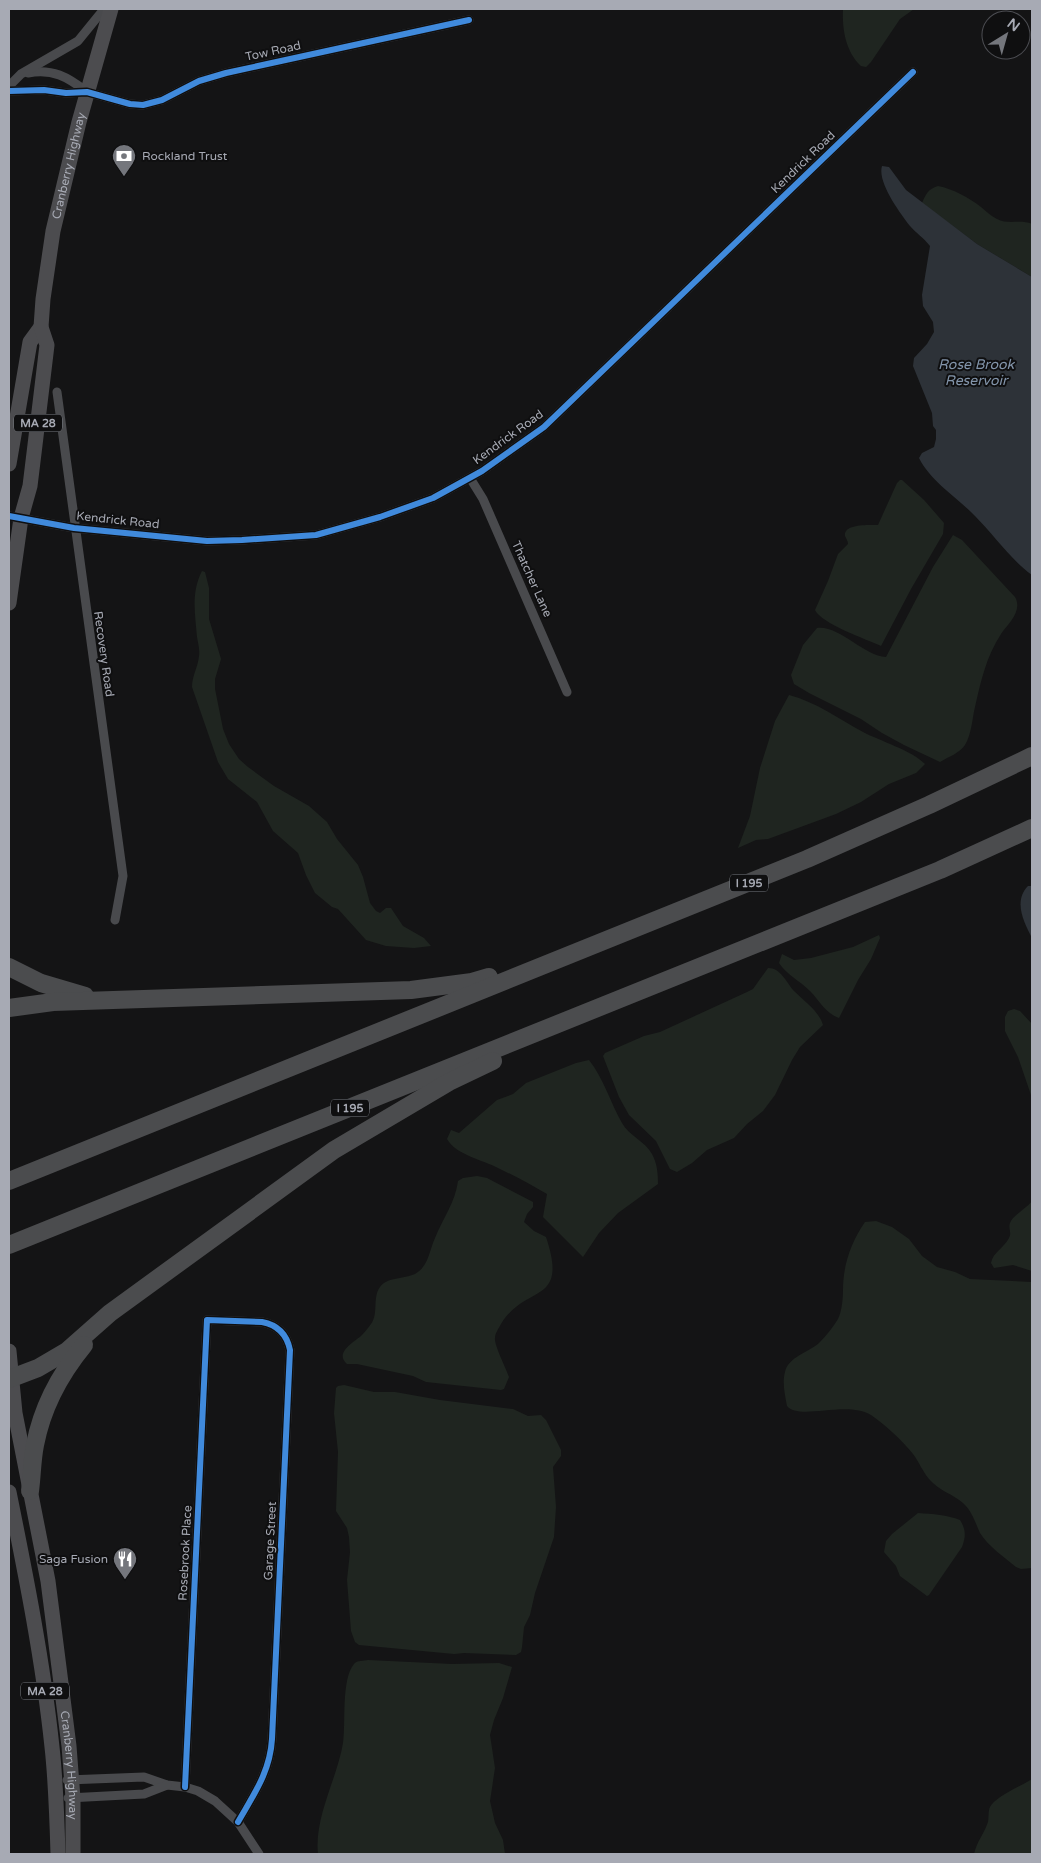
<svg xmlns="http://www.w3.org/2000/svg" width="1041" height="1863" font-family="'Varela Round',sans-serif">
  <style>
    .green { fill: #1f2520 }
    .water { fill: #2d3238 }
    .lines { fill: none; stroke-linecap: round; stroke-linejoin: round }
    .street { stroke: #494a4d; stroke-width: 9 }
    .primary { stroke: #4c4c4f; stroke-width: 15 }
    .highway { stroke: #4b4c4e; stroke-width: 18 }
    .cycleway-casing { stroke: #0f0f10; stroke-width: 9 }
    .cycleway { stroke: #408adc; stroke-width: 6 }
    .labels { text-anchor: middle; stroke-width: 4; stroke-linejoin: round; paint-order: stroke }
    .shield { fill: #0f0f10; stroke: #797c83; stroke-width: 1 }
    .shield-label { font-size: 11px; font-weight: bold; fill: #a7aab4 }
    .street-label { font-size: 12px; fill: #a7aab4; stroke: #0f0f10 }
    .poi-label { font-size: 12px; fill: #a7aab4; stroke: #0f0f10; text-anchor: start }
    .water-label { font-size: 14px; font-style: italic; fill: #8395ab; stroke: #0f0f10 }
  </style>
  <rect width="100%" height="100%" fill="#141415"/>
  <!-- green -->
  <g class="green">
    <path d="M843 9H914L900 19 871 62 866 67 861 66C846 52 842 30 843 9Z"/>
    <path d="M938 186C953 189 968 197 981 207 986 211 991 216 997 219 1008 225 1021 219 1032 224V277L977 244 922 203C926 194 928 189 938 186Z"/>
    <path d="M900 480H902L924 500 944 523 943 534 911 589 881 646C866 639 822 624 815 610L828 581 838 554 848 544C848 541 846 538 845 536 843 523 871 525 878 525L897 483Z"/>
    <path d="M953 535 962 540 1015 597C1023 611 1008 624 1001 634 986 657 981 681 975 707 972 719 972 733 965 745 960 753 948 757 940 762L904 745 882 733 861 719 809 693 794 684 791 675 803 645 817 628C839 625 864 656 886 657L933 567Z"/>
    <path d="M202 571 205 572 209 588V619L221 659 215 679V689L223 729 229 744 239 759 248 767 274 786 309 806 327 822 337 839 358 865 363 877 370 903 376 911 380 913 386 908H391L403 926 424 938 431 946 414 948 386 946 366 940 338 909 332 907 315 893 306 875 298 853 273 831 257 802 228 779 218 762 192 687C192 676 198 667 199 656 200 650 198 643 197 637 195 614 191 592 202 571Z"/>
    <path d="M789 695C816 702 839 719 863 732 880 741 911 750 925 764L916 773 889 784 861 802 836 814 768 839 756 840 738 848 750 816 760 768 775 721Z"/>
    <path d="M879 935 880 938 871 959 858 980 839 1018C826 1014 819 1000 810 991 800 981 787 975 779 963L782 954 794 960 811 958 853 947Z"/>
    <path d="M768 968C781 968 786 982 794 991 804 1001 819 1011 823 1025L800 1047 792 1060 775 1095 763 1111 747 1124 734 1138 707 1150 692 1163 677 1172 670 1169 656 1141 629 1115 619 1097 603 1056 605 1053 644 1036 660 1032 747 992 753 989Z"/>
    <path d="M1014 1009 1020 1011 1032 1024V1098L1018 1057 1005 1031V1017L1008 1011Z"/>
    <path d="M589 1060C604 1079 610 1102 622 1123 629 1136 645 1141 652 1154 657 1163 658 1173 658 1184L618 1213 599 1233 583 1257 543 1217 547 1194C531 1185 515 1176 498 1168 483 1160 456 1155 447 1139L451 1130 459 1133 497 1100 513 1094 526 1083 576 1063Z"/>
    <path d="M477 1176 487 1178 533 1202V1207L527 1214 524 1222 534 1231 546 1237C569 1306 526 1283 501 1324 499 1328 495 1333 495 1338 494 1345 506 1368 509 1377L504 1389 501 1390 426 1382 413 1376 357 1364H347C334 1353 354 1342 361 1336 365 1332 368 1328 371 1324 379 1313 372 1298 380 1287 387 1277 404 1279 415 1274 429 1266 429 1251 435 1238 443 1218 455 1203 458 1181L463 1178Z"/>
    <path d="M1032 1201V1271L1013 1265 994 1268 991 1263C993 1252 1004 1248 1009 1238 1012 1233 1008 1228 1010 1223 1012 1216 1027 1208 1032 1201Z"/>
    <path d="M876 1221 892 1227 909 1239 922 1256 937 1267 955 1272 970 1279 1032 1282V1568L1021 1569 1016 1567C1004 1557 988 1546 980 1533 975 1522 972 1511 963 1503 953 1494 939 1491 929 1479 923 1472 919 1462 913 1454 903 1441 884 1424 871 1415 847 1400 799 1421 787 1406 785 1395 782 1383 785 1372 788 1357 809 1352 819 1343 826 1336 833 1327 838 1319 842 1311 843 1298 843 1290 843 1265 851 1242 865 1222Z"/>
    <path d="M344 1385 374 1392H395L440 1400 513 1409 528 1416 541 1415 546 1420 561 1450V1456L553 1467 556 1507 554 1537 535 1593 530 1615 524 1627 522 1647 521 1652 516 1655 464 1653 454 1654 359 1645 355 1642 351 1631 347 1580 350 1552 349 1537 347 1528 336 1511 338 1452 334 1413 336 1388 338 1386Z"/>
    <path d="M918 1513C933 1514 947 1515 960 1520 966 1530 966 1536 962 1547L929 1595 927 1596 900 1576 896 1566 884 1552 886 1541 892 1534Z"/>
    <path d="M368 1660 452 1664 499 1663 512 1667 503 1698 494 1720 490 1735 495 1768 490 1801 495 1823 503 1840 505 1854H318C314 1817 337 1779 343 1743 346 1724 341 1679 354 1664 357 1660 364 1661 368 1660Z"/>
    <path d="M1032 1779V1854H974C977 1841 984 1834 988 1822 989 1817 988 1811 990 1807 995 1797 1021 1786 1032 1779Z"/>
  </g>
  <!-- water -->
  <g class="water">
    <path d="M882 166 889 167 906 190 977 244 1032 277V575C1011 560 994 535 975 516 957 497 931 482 919 458L922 453 934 447 936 439V430L933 426 932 413 913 366 914 358 927 344 934 332 933 322 923 306 922 295 930 246C924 238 916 233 910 226 900 213 877 182 882 166Z"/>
    <path d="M1028 886H1032V938C1024 923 1013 901 1028 886Z"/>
  </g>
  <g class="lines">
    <!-- street -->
    <g class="street">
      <path d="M28 73C52 68 68 77 87 92"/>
      <path d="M9 86 21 74 78 41 104 9"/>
      <path d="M9 91 44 90 66 93 87 92 130 104 143 105 162 100 199 81 226 73 469 20"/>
      <path d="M57 392 123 876 115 920"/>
      <path d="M470 478 483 499 567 692"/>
      <path d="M9 516 74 528 207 541 242 540 316 535 380 517 433 498 482 471 544 427 913 72"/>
      <path d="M67 1780 144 1777 167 1785 185 1787 198 1791 215 1801 238 1822 259 1854"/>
      <path d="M185 1787 207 1320 262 1322C278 1325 287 1335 290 1350L272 1739C270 1772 254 1794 238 1822"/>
      <path d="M68 1798 144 1794 167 1785"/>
    </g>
    <!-- primary -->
    <g class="primary">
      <path d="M9 464 30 342 41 327"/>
      <path id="s1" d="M9 603 21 518 30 486 35 445 47 345 41 327 43 299 53 231 79 122 111 9"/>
      <path id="s2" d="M9 1351 15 1413 48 1581 69 1746 73 1798V1854"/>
      <path d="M9 1492C26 1576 43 1661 52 1747 56 1783 57 1819 58 1854"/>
    </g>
    <!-- highway -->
    <g class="highway">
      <path d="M9 967 41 983 85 996"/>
      <path d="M9 1008 53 1002 411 990 472 982 489 977"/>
      <path d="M9 1181 807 859 929 805 1032 756"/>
      <path d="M9 1245 940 870 1032 828"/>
      <path d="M9 1379 38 1368 67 1351 110 1313 334 1150 449 1082 493 1061"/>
      <path d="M30 1491C32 1476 32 1460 35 1445 42 1408 61 1373 84 1345"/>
    </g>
    <!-- cycleway casing -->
    <g class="cycleway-casing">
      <g id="cycleway">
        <path d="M9 91 44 90 66 93 87 92 130 104 143 105 162 100 199 81 226 73 469 20"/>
        <path d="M9 516 74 528 207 541 242 540 316 535 380 517 433 498 482 471 544 427 913 72"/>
        <path d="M185 1787 207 1320 262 1322C278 1325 287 1335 290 1350L272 1739C270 1772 254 1794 238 1822"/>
      </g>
    </g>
    <!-- cycleway -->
    <use href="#cycleway" class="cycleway"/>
  </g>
  <!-- icons -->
  <defs>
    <g id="bank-pin" transform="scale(1.25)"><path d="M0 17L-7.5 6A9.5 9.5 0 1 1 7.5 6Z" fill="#74767c" stroke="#0f0f10"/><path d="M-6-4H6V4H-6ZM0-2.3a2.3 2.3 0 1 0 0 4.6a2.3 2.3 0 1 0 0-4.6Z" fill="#fff"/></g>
    <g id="restaurant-pin" transform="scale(1.25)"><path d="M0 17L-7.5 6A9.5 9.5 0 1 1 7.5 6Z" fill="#74767c" stroke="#0f0f10"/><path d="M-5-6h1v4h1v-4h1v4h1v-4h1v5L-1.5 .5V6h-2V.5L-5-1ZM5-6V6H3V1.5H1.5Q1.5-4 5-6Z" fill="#fff"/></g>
  </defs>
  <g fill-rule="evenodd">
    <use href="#bank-pin" x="124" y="156"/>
    <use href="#restaurant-pin" x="125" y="1559"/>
  </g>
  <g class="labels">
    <!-- shield labels -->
    <g class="shield">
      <rect x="14" y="414.5" width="48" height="17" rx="4"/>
      <rect x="730" y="874.5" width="38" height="17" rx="4"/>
      <rect x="331" y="1099.5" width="38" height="17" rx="4"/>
      <rect x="21" y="1682.5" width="48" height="17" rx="4"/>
    </g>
    <g class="shield-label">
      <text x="38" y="427">MA 28</text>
      <text x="749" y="887">I 195</text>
      <text x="350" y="1112">I 195</text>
      <text x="45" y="1695">MA 28</text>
    </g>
    <!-- street labels -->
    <g class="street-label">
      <text transform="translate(273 51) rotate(-12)" y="4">Tow Road</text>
      <text transform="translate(803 162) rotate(-44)" y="4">Kendrick Road</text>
      <text dy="4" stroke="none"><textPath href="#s1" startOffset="444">Cranberry Highway</textPath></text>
      <text transform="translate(508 437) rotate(-36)" y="4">Kendrick Road</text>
      <text transform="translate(118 520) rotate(6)" y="4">Kendrick Road</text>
      <text transform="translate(532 579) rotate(66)" y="4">Thatcher Lane</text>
      <text transform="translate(104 654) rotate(82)" y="4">Recovery Road</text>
      <text transform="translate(270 1541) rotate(-87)" y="4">Garage Street</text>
      <text transform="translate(185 1553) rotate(-87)" y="4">Rosebrook Place</text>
      <text dy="4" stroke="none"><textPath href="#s2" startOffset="419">Cranberry Highway</textPath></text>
    </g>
    <!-- poi labels -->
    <g class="poi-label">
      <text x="142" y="160">Rockland Trust</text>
      <text x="108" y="1563" text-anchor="end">Saga Fusion</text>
    </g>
    <!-- water labels -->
    <g class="water-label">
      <text x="976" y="369">Rose Brook<tspan x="976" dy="16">Reservoir</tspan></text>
    </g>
  </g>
  <!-- border -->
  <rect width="1041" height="1863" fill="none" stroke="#a7aab4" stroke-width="20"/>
  <!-- north arrow -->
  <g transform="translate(1006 35) rotate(37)"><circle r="24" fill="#0f0f10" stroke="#4c4d52"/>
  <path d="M0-4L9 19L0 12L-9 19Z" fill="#74767c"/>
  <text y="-8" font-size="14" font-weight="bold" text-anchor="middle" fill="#a7aab4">N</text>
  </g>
</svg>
